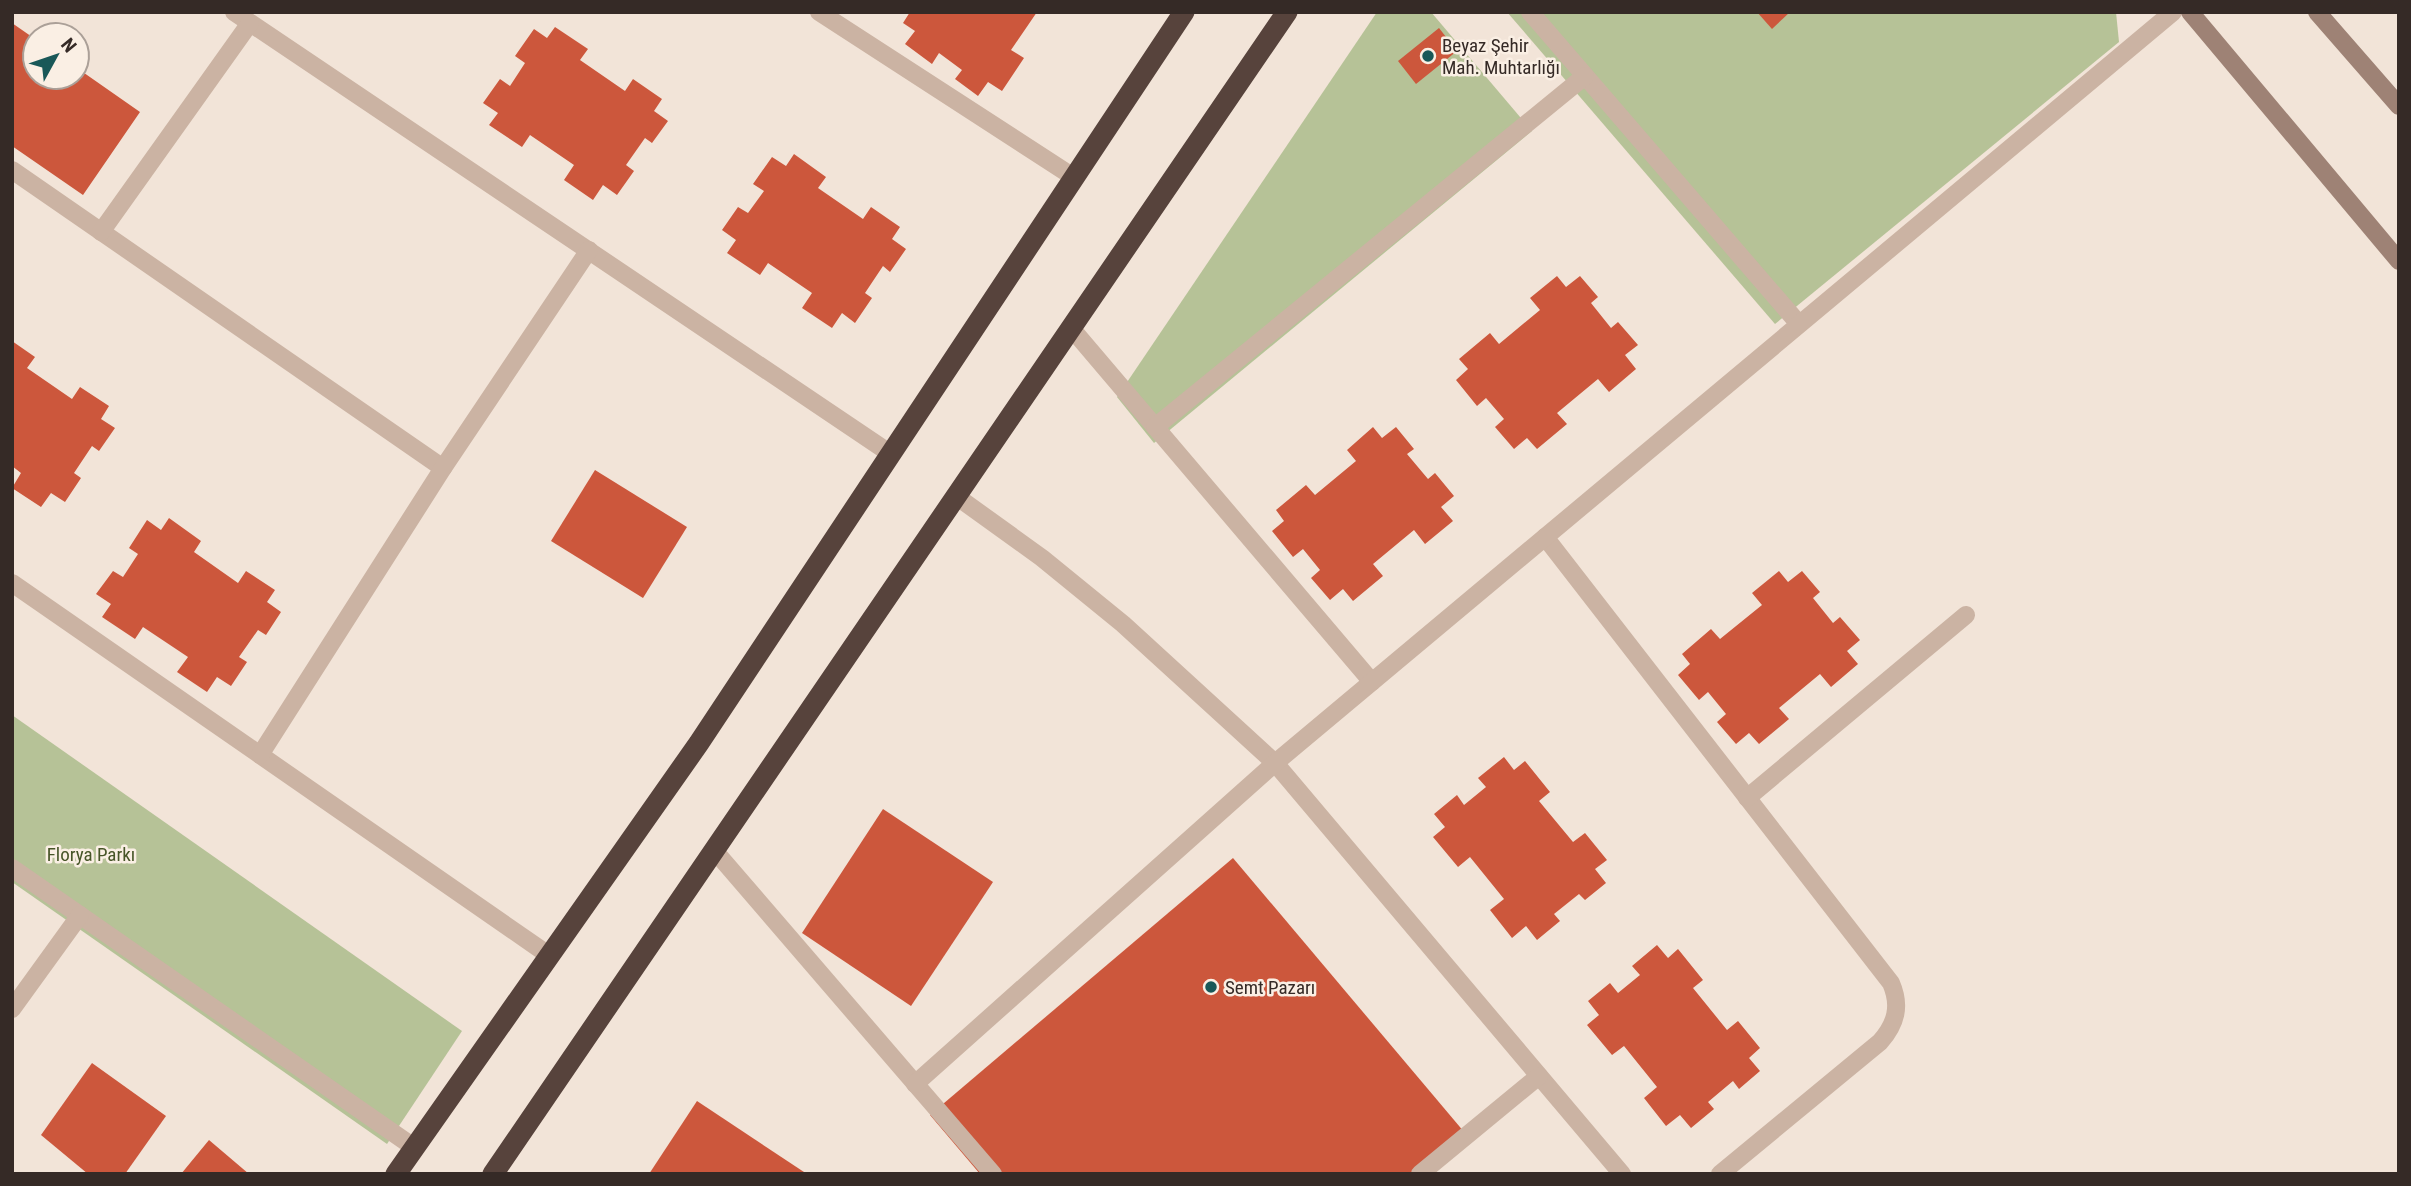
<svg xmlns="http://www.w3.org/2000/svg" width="2411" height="1186" font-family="'Roboto Condensed',sans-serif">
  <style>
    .green { fill: #b6c297 }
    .building { fill: #cc573c }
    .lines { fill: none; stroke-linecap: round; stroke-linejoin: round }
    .street { stroke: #cbb3a3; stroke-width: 18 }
    .secondary { stroke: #9e8275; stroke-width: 18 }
    .highway { stroke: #57433c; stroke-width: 21 }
    .poi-dot { fill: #195858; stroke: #faefe4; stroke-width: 2.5 }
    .labels { text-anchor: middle; stroke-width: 5; stroke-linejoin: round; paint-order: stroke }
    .poi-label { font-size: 19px; fill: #352a26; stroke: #faefe4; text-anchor: start }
    .park-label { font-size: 19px; fill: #475528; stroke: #faefe4 }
  </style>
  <rect width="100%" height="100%" fill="#f2e4d8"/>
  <!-- green -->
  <g class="green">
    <path d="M1377 12H1431L1532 131 1154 443 1117 397Z"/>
    <path d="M1507 12H2116L2119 42 1775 324Z"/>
    <path d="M12 715 462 1031 387 1144 12 882Z"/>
  </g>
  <!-- building -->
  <g class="building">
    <path d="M910 12H1037L1011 50 1024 58 1002 91 988 82 978 96 955 79 962 70 939 53 932 64 905 44 915 31 903 23Z"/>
    <path d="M1757 12H1790L1772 29Z"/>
    <path d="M12 23 35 39V77H77V68L140 112 83 195 12 146Z"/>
    <path d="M555 27 588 49 580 60 625 91 633 79 662 99 654 111 668 121 652 143 645 138 626 165 634 171 617 195 603 185 593 200 564 180 574 165 530 135 522 147 489 125 498 113 483 103 500 79 510 86 525 63 515 56 534 29 547 38Z"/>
    <path d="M1439 28 1457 51 1416 84 1398 61Z"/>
    <path d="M794 154 826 177 818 188 863 219 871 207 900 227 892 239 906 249 890 272 883 266 865 293 872 298 855 323 842 313 832 328 802 308 812 293 768 263 760 275 727 253 736 240 722 230 738 207 748 213 764 191 753 184 772 157 786 166Z"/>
    <path d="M1557 276 1566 287 1580 276 1598 297 1591 303 1611 328 1618 322 1638 345 1625 355 1636 369 1609 392 1598 379 1557 413 1567 424 1537 449 1527 438 1514 449 1495 427 1504 419 1486 398 1477 406 1456 380 1468 369 1459 359 1490 333 1499 344 1540 310 1530 298Z"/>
    <path d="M12 341 35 357 27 368 72 399 80 387 109 406 101 419 115 428 99 451 92 446 74 473 81 478 65 502 51 493 41 507 12 488 21 473 12 466Z"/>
    <path d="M1373 427 1382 438 1396 427 1414 449 1407 454 1428 479 1435 473 1454 496 1441 507 1453 521 1425 544 1414 530 1373 564 1383 576 1353 601 1343 589 1330 600 1311 578 1320 570 1303 549 1293 557 1272 531 1284 521 1276 510 1306 485 1315 495 1356 461 1347 450Z"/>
    <path d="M595 470 687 527 643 598 551 541Z"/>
    <path d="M169 518 201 541 194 552 238 583 246 571 275 590 267 602 281 612 266 635 258 630 239 657 247 662 231 686 217 677 207 692 177 672 188 657 143 627 135 639 102 617 111 604 96 594 113 571 123 577 138 554 129 548 147 520 161 530Z"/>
    <path d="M1779 571 1788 582 1802 571 1820 592 1813 598 1833 623 1840 617 1860 640 1847 651 1858 664 1831 687 1820 674 1779 708 1789 719 1759 744 1749 733 1736 744 1717 722 1726 714 1708 692 1699 700 1678 675 1690 664 1682 654 1711 629 1720 639 1762 605 1752 593Z"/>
    <path d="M1504 757 1514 770 1525 761 1550 792 1539 801 1573 842 1585 833 1607 860 1595 869 1606 883 1585 900 1579 894 1554 914 1560 921 1537 940 1526 926 1512 938 1490 910 1504 899 1470 857 1458 867 1433 837 1445 827 1434 814 1457 795 1464 805 1486 787 1478 778Z"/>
    <path d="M883 809 993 882 911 1006 802 933Z"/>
    <path d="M1233 858 1465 1133 1417 1174H980L930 1115Z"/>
    <path d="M1657 945 1668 958 1678 949 1703 980 1693 988 1727 1030 1738 1021 1760 1048 1749 1058 1760 1071 1739 1089 1733 1081 1708 1102 1714 1109 1691 1128 1680 1115 1666 1126 1644 1098 1657 1087 1624 1046 1612 1055 1587 1025 1599 1015 1588 1001 1610 983 1618 993 1640 975 1632 966Z"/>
    <path d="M92 1063 166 1116 125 1174H88L41 1135Z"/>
    <path d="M697 1101 807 1174H649Z"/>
    <path d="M209 1140 249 1174H181Z"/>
  </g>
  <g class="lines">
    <!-- street -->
    <g class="street">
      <path d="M234 12 891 454"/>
      <path d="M819 12 1075 178"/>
      <path d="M1530 12 1799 324"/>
      <path d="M12 170 443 468"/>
      <path d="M101 232 250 23"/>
      <path d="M1072 329 1372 682"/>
      <path d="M1155 427 1585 76"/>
      <path d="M956 496 1042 558 1123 624 1275 763 1622 1174"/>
      <path d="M1545 537 1891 983C1901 1006 1896 1024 1880 1042L1720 1174"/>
      <path d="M12 583 550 956"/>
      <path d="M260 755 443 468 589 250"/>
      <path d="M1747 798 1966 615"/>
      <path d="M714 850 993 1174"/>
      <path d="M12 868 415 1148"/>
      <path d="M12 1009 80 915"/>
      <path d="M915 1084 1275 763 2173 12"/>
      <path d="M1420 1174 1539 1076"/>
    </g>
    <!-- secondary -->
    <g class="secondary">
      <path d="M2190 12 2399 261"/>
      <path d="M2317 12 2399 106"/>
    </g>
    <!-- highway -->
    <g class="highway">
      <path d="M396 1174 699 743 1184 12"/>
      <path d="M493 1174 1287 12"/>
    </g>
  </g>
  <!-- markers -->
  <g class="poi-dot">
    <circle cx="1428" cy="56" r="7"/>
    <circle cx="1211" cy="987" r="7"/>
  </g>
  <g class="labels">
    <!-- poi labels -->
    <g class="poi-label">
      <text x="1442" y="52">Beyaz Şehir<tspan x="1442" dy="22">Mah. Muhtarlığı</tspan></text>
      <text x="1225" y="994">Semt Pazarı</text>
    </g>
    <!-- park labels -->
    <g class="park-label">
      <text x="91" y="861">Florya Parkı</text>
    </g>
  </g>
  <!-- border -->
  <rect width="2411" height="1186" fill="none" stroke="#352a26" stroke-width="28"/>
  <!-- north arrow -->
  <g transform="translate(56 56) rotate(50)"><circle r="33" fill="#faefe4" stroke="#aba098" stroke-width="2"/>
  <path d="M0-5L12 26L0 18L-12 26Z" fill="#195858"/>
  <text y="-10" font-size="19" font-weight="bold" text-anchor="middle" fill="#352a26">N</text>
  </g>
</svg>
